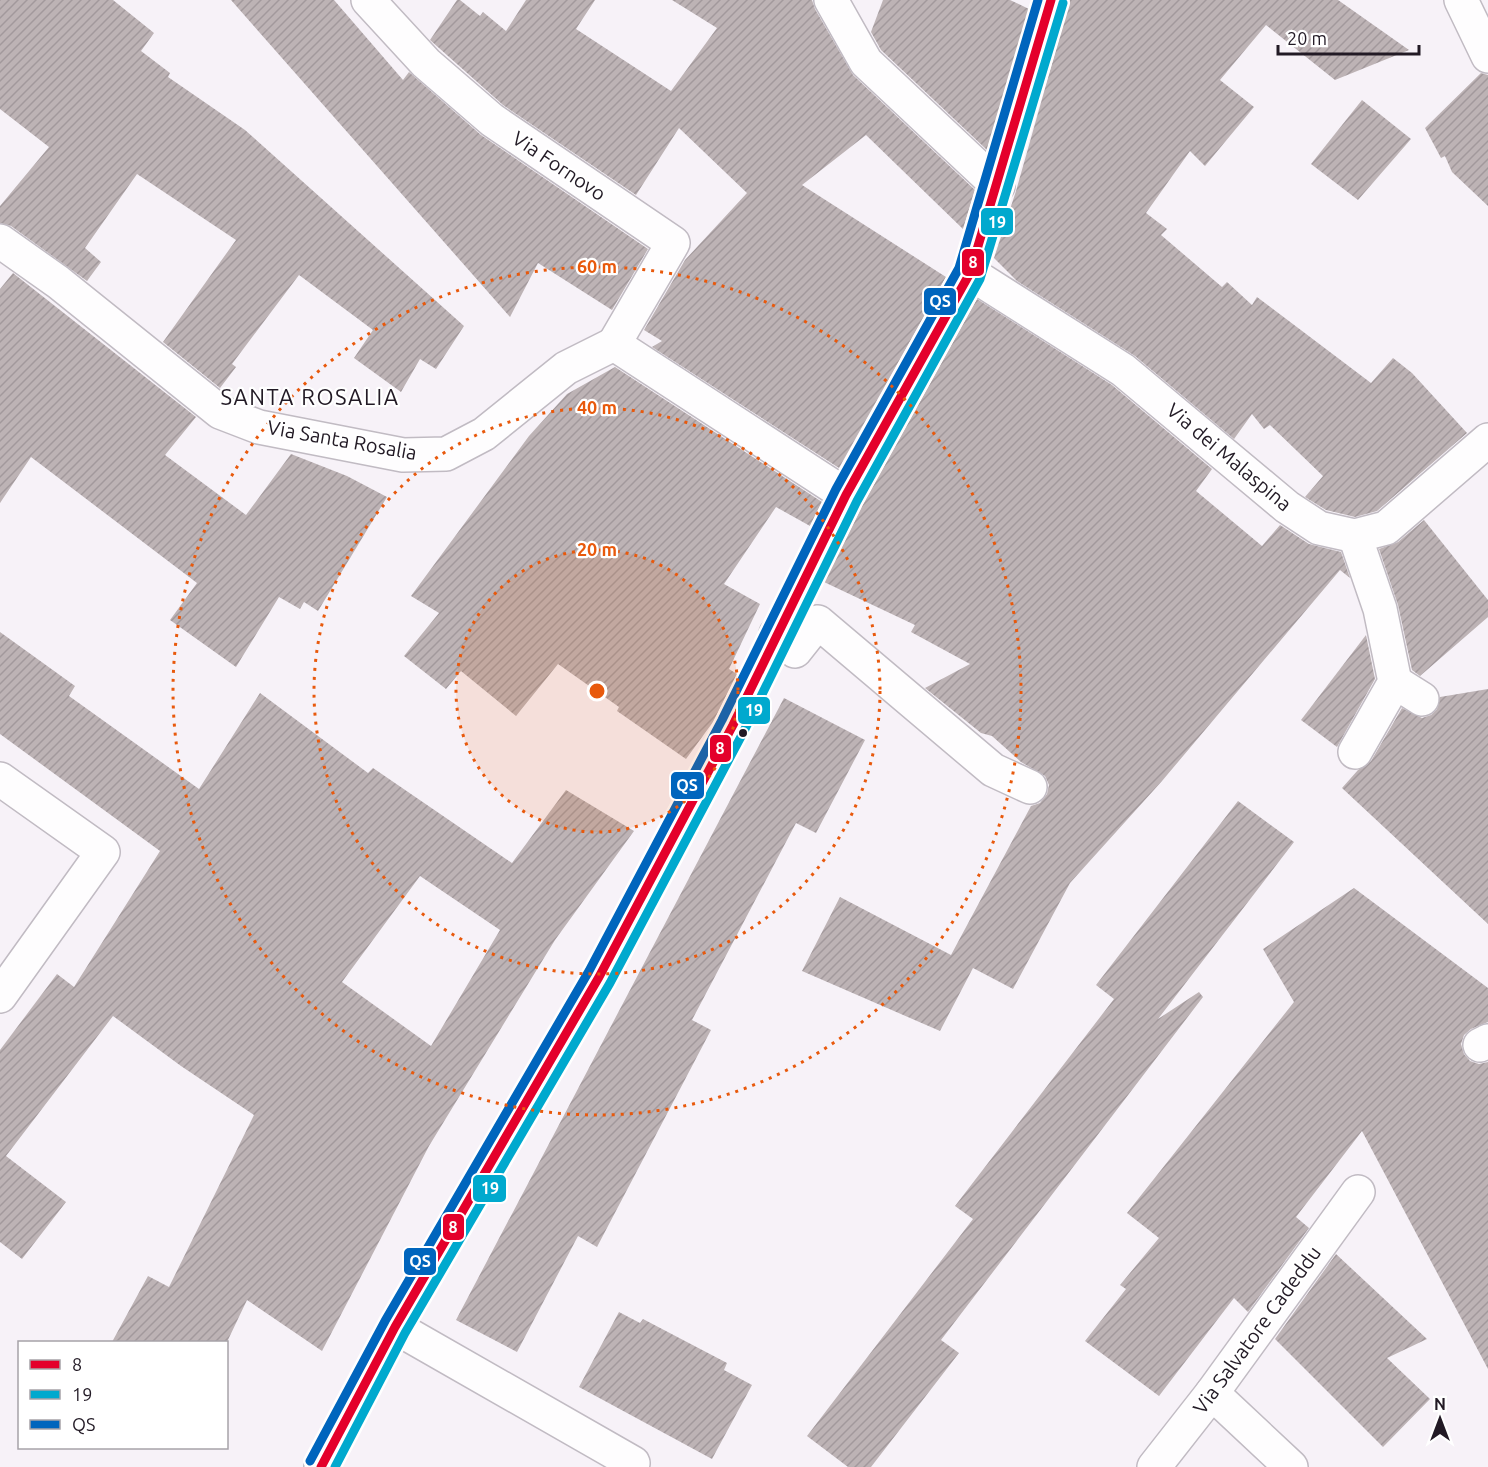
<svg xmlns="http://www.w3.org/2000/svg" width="1488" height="1467" font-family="Ubuntu,sans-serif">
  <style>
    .building { fill: url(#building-hatch); fill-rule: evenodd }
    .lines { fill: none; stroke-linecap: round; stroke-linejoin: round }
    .minor-casing { stroke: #c1bbc3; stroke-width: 36 }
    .tertiary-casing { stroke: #c1bbc3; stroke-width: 36 }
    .minor { stroke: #fefdfe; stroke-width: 33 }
    .tertiary { stroke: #fefdfe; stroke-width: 33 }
    .bus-1-casing { stroke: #fff; stroke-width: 14 }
    .bus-2-casing { stroke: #fff; stroke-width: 14 }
    .bus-3-casing { stroke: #fff; stroke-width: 14 }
    .bus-1 { stroke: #e4002b; stroke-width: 9 }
    .bus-2 { stroke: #00a9ce; stroke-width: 9 }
    .bus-3 { stroke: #0065bd; stroke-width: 9 }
    .ring { fill: none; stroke: #e8590c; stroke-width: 3; stroke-dasharray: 3 6 }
    .bus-dot { fill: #221a25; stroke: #fff; stroke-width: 2 }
    .labels { text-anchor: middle; stroke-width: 4.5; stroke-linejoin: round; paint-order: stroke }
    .street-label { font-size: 20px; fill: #221a25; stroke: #fff }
    .quarter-label { font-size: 22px; letter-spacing: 1.5px; fill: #221a25; stroke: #fff }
    .centre { fill: #e8590c; stroke: #fff; stroke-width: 3 }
    .ring-label { font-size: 18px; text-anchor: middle; font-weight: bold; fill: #e8590c; stroke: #fff; stroke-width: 4.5; stroke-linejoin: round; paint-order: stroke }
    .line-badge { stroke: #fff; stroke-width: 2 }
    .badge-label { font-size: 16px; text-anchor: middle; font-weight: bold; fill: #fff }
  </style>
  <defs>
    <pattern id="building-hatch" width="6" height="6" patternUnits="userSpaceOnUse" patternTransform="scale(1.5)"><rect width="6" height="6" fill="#bdb3b5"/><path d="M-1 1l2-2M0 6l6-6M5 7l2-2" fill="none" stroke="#a2999c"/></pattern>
  </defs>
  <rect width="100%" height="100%" fill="#f7f2f8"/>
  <!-- building -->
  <g class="building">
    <path d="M0 0H113L154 33 141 51 170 73 168 77 245 130 464 326 436 369 420 359 401 392 354 358 373 330 299 275 232 364 236 367 220 388 163 342 236 240 137 174 85 248 101 262 87 281 11 226 0 223V206L49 147 0 109Z"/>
    <path d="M231 0H334L403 80 409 72 481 135 648 249 612 310 538 263 510 317Z"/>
    <path d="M457 0H460L480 16 483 12 506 31 526 0H595L576 29 671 91 717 28 672 0H812L815 9 853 75 975 190 963 229 866 135 802 185 946 277 839 468 652 347 662 341 644 330 685 260 747 193 679 128 636 195 503 105 430 40Z"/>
    <path d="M883 0H1010L1029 9 987 150 881 50 871 32Z"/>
    <path d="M1070 0H1338L1409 50 1335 80 1266 25 1220 80 1254 107 1205 166 1190 151 1146 213 1167 229 1161 235 1222 287 1227 282 1252 305 1257 297 1371 383 1393 358 1412 373 1467 433 1377 511 1355 517 1326 510 1305 497 1323 476 1270 425 1264 429 1252 414 1234 439 1135 356 1017 281 994 258 1016 191Z"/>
    <path d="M1481 73 1488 75V206L1452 172 1445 156 1441 158 1425 128Z"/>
    <path d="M1362 100 1411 139 1358 200 1311 164Z"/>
    <path d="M13 273 196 417 165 455 246 515 291 454 347 476 387 497 318 611 304 602 300 609 279 597 236 667 170 620 197 583 31 457 0 503V289Z"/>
    <path d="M977 299 1112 385 1212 469 1196 491 1262 546 1280 525 1309 544 1341 552 1350 578 1340 570 1162 781 1070 883 1013 989 973 968 940 1031 802 971 840 897 951 955 1031 806 1040 803 1047 794 1049 785 1045 776 1021 762 992 736 981 733 925 688 970 664 911 632 915 625 824 582 863 504Z"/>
    <path d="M615 367 822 502 810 526 776 507 724 584 760 604 729 669 737 674 713 722 686 759 617 711 619 707 558 664 516 716 461 671 446 689 404 656 439 613 411 596 529 436 567 394Z"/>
    <path d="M1424 520 1488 600V617L1420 676 1412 670 1398 605 1379 549 1398 542Z"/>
    <path d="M0 632 75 686 69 696 199 789 260 693 368 773 373 768 512 863 566 790 634 831 555 940 429 1146 322 1351 247 1300 227 1342H112L148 1276 169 1287 254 1115 181 1066 113 1016 6 1156 66 1202 22 1259 0 1242V1050L57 974 74 987 160 851 0 734ZM420 876 500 930 431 1046 342 982Z"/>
    <path d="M1366 635 1375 679 1337 747 1301 720Z"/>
    <path d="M1488 689V924L1342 788 1358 770 1371 761 1402 708 1422 718 1431 715 1437 709 1440 697Z"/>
    <path d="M784 698 865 740 816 833 796 823 692 1020 711 1030 597 1247 578 1236 517 1352 456 1320Z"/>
    <path d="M1238 801 1294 842 1158 1019 1199 992 1203 997 941 1340 959 1353 871 1467H848L807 1436 973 1219 955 1206 1114 999 1096 985Z"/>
    <path d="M1354 888 1488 988V1022L1471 1029 1464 1035 1461 1044 1464 1054 1470 1061 1479 1064 1488 1062V1369L1362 1131 1296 1217 1309 1228 1248 1312 1234 1298 1159 1396 1085 1341 1126 1289 1120 1285 1159 1238 1127 1213 1294 1002 1263 949Z"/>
    <path d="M1336 1254 1427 1339 1387 1358 1430 1399 1383 1447 1275 1339Z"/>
    <path d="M619 1312 640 1323 643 1319 727 1363 724 1370 752 1385 712 1459 579 1387Z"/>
  </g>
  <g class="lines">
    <!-- minor casing -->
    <g class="minor-casing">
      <g id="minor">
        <path d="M368 0 426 63 492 120 673 243 614 344"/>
        <path d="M831 0 866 62 998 186"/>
        <path d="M1461 0 1488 56"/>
        <path d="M0 241 58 282 220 412 259 427 403 455 446 454 484 434 566 368 614 344"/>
        <path d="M970 273 1123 370 1287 507 1319 528 1355 536 1386 528 1488 440"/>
        <path d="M614 344 846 495"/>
        <path d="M1355 536 1380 609 1395 682 1355 752"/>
        <path d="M776 634 795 651 818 622 993 770 1030 787"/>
        <path d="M1395 682 1422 699"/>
        <path d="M0 779 103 852 0 996"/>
        <path d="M1480 1045 1488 1041"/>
        <path d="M395 1327 633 1463 631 1467"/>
        <path d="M1212 1393 1291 1467"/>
        <path d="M1154 1467 1212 1393 1358 1192"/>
      </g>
    </g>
    <!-- tertiary casing -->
    <g class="tertiary-casing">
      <path id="tertiary" d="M321 1467 395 1327 599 977 733 725 846 495 970 273 1051 0"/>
    </g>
    <!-- minor -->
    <use href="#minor" class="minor"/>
    <!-- tertiary -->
    <use href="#tertiary" class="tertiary"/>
    <!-- bus-1 casing -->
    <g class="bus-1-casing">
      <path id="bus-1" d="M321 1467 395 1327 599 977 733 725 846 495 970 273 1051 0"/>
    </g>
    <!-- bus-2 casing -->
    <g class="bus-2-casing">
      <path id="bus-2" d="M335 1467 405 1333 610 983 744 731 857 501 980 279 1063 3"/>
    </g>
    <!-- bus-3 casing -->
    <g class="bus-3-casing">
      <path id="bus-3" d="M310 1461 385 1321 589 971 722 720 836 489 959 268 1038 0"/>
    </g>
    <!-- bus-1 -->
    <use href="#bus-1" class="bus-1"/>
    <!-- bus-2 -->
    <use href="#bus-2" class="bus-2"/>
    <!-- bus-3 -->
    <use href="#bus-3" class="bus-3"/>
  </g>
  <!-- distance rings -->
  <circle cx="597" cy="691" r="141" fill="#e8590c" fill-opacity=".12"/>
  <g class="ring">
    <circle cx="597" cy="691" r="141"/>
    <circle cx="597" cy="691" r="283"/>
    <circle cx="597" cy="691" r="424"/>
  </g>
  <!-- markers -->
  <circle class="bus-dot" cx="743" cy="733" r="5"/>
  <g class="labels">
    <!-- street labels -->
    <g class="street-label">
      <text transform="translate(559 166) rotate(34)" y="7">Via Fornovo</text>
      <text transform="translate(342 440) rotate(10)" y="7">Via Santa Rosalia</text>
      <text transform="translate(1229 457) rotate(40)" y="7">Via dei Malaspina</text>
      <text transform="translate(1257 1330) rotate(-54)" y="7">Via Salvatore Cadeddu</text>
    </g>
    <!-- quarter labels -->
    <g class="quarter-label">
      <text x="310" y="405">SANTA ROSALIA</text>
    </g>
  </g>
  <circle cx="597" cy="691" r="9" class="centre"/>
  <g class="ring-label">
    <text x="597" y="273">60 m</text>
    <text x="597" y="414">40 m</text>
    <text x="597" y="556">20 m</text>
  </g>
  <g class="line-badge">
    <rect x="980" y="207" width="34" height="29" rx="6" fill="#00a9ce"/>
    <rect x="961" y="248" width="24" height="29" rx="6" fill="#e4002b"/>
    <rect x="923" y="287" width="34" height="29" rx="6" fill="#0065bd"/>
    <rect x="737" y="696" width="34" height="29" rx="6" fill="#00a9ce"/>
    <rect x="709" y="734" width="23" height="29" rx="6" fill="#e4002b"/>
    <rect x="670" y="771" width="35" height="29" rx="6" fill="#0065bd"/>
    <rect x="472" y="1174" width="35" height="29" rx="6" fill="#00a9ce"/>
    <rect x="442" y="1213" width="23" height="28" rx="6" fill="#e4002b"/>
    <rect x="403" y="1247" width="34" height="29" rx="6" fill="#0065bd"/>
  </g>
  <g class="badge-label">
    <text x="997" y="228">19</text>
    <text x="973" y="268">8</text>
    <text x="940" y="307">QS</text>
    <text x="754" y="716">19</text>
    <text x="720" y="754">8</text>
    <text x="687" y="791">QS</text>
    <text x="490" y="1194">19</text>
    <text x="453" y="1233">8</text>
    <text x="420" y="1267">QS</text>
  </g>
  <!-- legend -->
  <rect x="18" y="1341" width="210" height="108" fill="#ffffff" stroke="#a7a3a8" stroke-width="1.5"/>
  <rect x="30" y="1360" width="30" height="9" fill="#e4002b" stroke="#a7a3a8" stroke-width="1.5"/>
  <text x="72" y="1371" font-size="18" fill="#221a25">8</text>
  <rect x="30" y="1390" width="30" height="9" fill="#00a9ce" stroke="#a7a3a8" stroke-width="1.5"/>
  <text x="72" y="1401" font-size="18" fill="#221a25">19</text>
  <rect x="30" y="1420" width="30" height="9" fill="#0065bd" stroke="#a7a3a8" stroke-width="1.5"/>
  <text x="72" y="1431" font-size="18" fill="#221a25">QS</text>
  <!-- north arrow -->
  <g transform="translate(1440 1419)" stroke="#ffffff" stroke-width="4.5" paint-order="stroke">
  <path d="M0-4.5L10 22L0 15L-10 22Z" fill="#221a25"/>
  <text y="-9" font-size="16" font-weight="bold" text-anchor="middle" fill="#221a25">N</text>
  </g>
  <!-- scale -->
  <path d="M1278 45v9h141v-9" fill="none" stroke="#221a25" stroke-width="3"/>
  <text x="1287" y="45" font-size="18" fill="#221a25" stroke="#ffffff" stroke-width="4.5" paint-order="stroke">20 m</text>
</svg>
